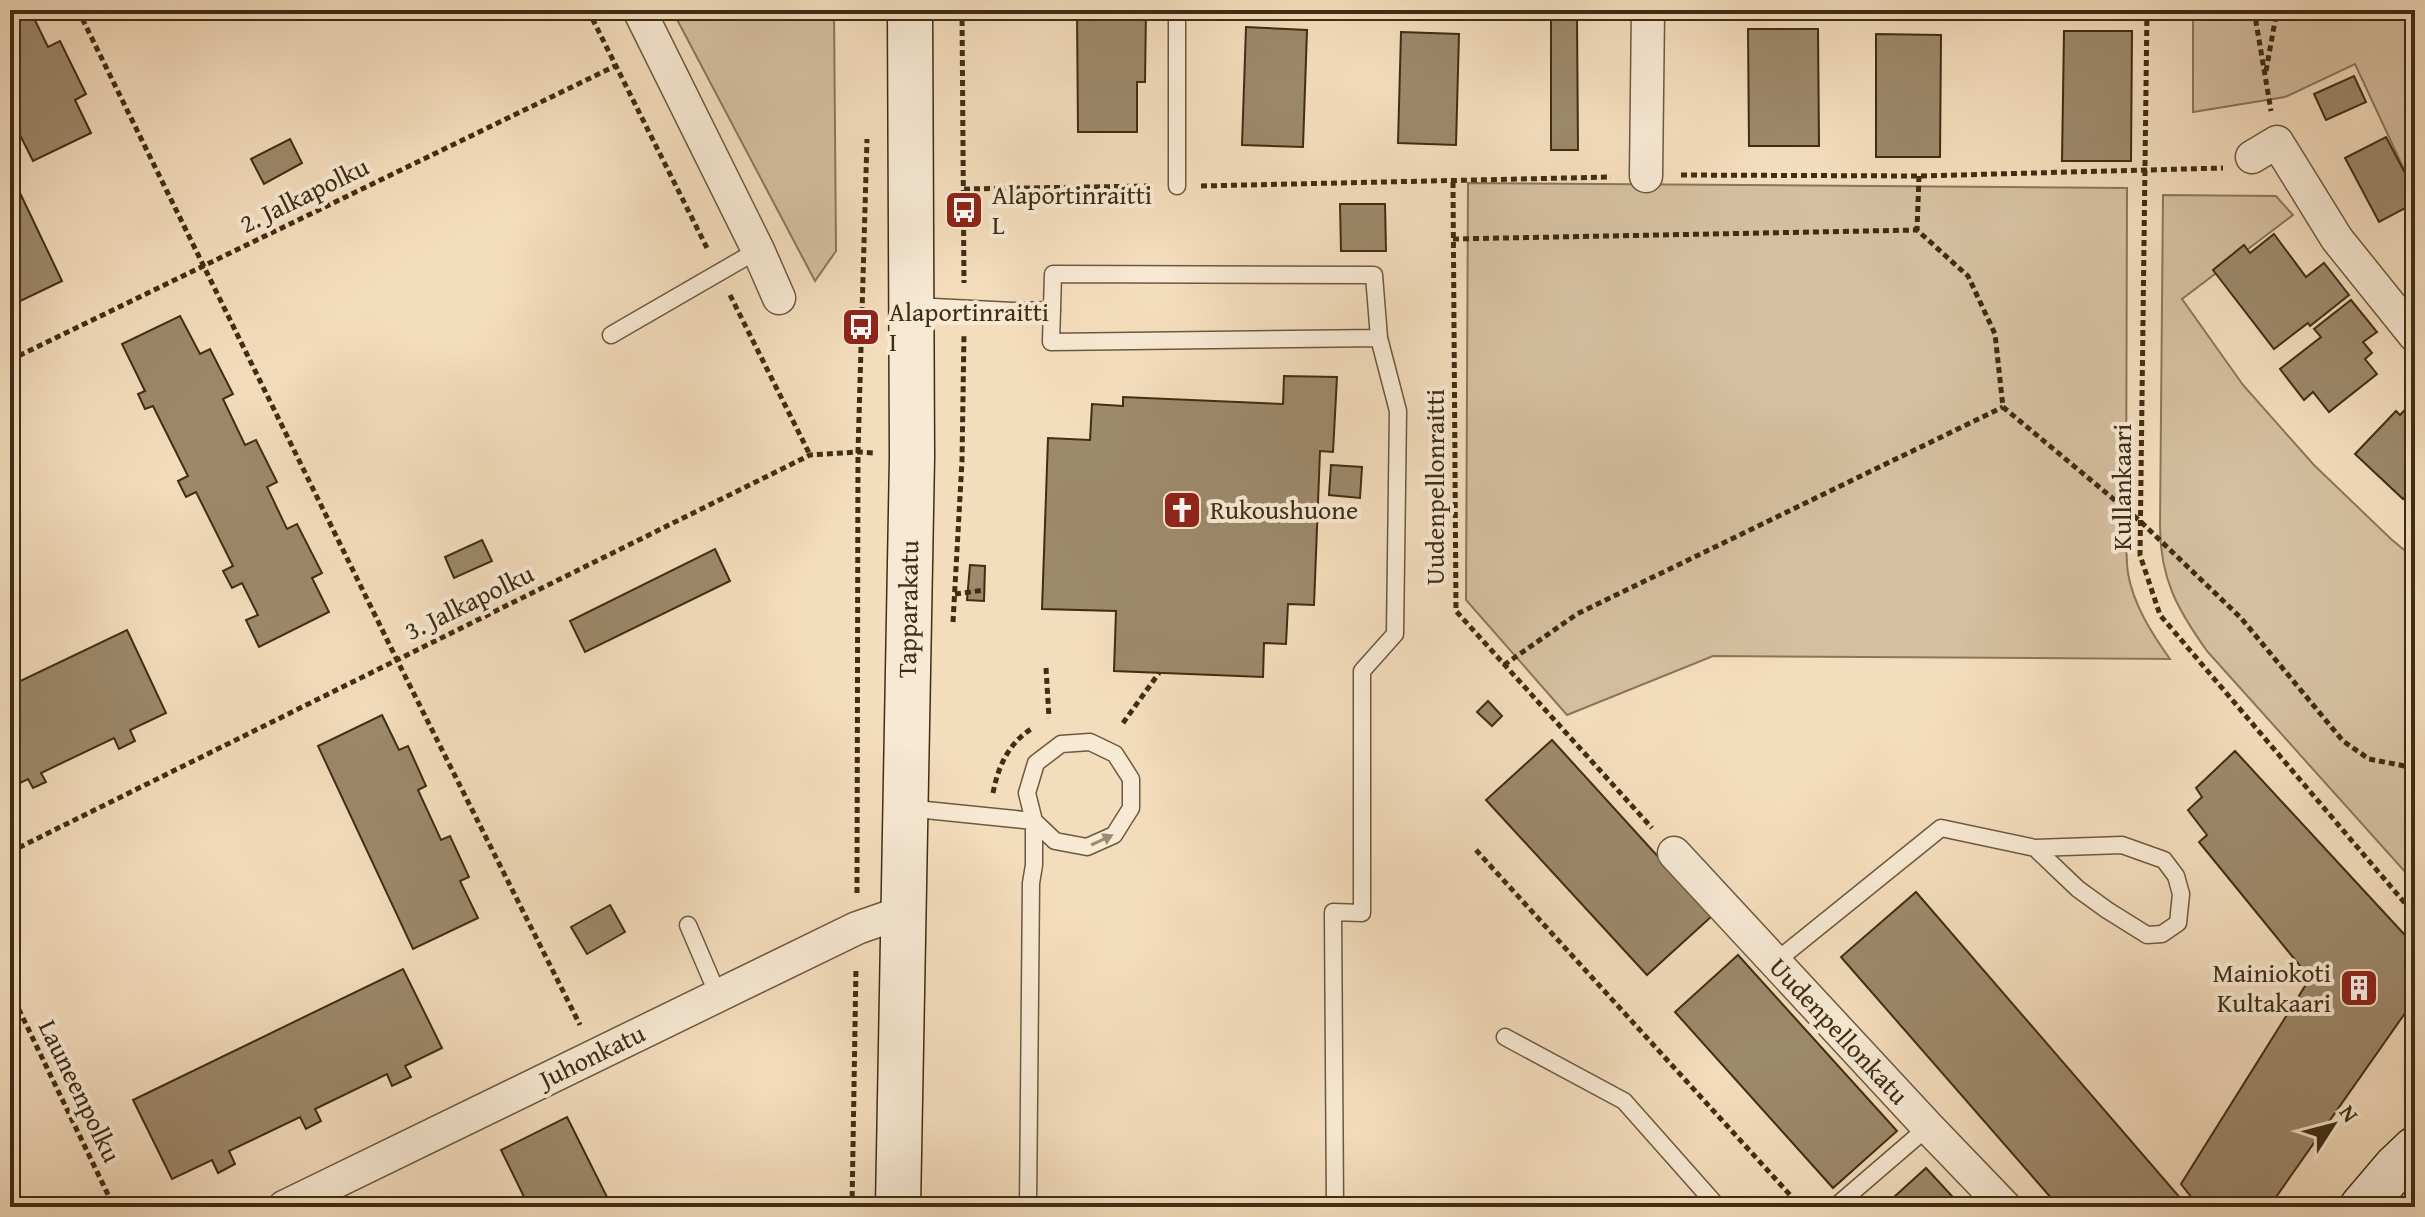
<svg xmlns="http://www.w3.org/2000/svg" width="2425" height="1217" font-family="'Gentium Book Plus',serif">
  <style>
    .green { fill: #d5bfa0; stroke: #8a765a; stroke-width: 2 }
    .building { fill: #9d896c; stroke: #3f2d14; stroke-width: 2 }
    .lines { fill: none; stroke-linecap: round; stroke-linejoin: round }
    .lane-casing { stroke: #6c593e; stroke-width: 19 }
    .street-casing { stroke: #6c593e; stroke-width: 35 }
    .secondary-casing { stroke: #3f2d14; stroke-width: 47 }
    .path { stroke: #3f2d14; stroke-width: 5; stroke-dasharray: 6 4; stroke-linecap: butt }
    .lane { stroke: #f8e9d4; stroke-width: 16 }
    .street { stroke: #f8e9d4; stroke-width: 32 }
    .secondary { stroke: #f8e9d4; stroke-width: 44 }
    .oneway { fill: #9c8b74 }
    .labels { text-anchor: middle; stroke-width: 8; stroke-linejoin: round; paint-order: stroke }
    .street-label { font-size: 26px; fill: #3f2d14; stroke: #f8e9d4 }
    .poi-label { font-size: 26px; fill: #3f2d14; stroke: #f8e9d4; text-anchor: start }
  </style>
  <rect width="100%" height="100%" fill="#f4ddbd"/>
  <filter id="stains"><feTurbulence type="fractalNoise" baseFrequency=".0025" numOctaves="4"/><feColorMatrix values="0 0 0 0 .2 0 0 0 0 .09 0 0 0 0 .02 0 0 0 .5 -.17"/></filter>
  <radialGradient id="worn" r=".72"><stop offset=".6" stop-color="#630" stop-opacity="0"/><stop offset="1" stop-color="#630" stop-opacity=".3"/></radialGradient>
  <!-- green -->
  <g class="green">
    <path d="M672 10H834L836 251 815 281Z"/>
    <path d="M2193 10H2415V193L2355 64 2285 97 2193 112Z"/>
    <path d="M1468 183 2127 188 2126 535C2127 548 2126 561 2128 573 2133 604 2152 634 2170 659L1713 656 1567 715 1466 600Z"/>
    <path d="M2163 195 2276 196 2293 215 2182 299 2243 385 2314 465 2391 539 2415 559V883L2207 651C2177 609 2160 578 2160 526Z"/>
  </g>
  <!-- building -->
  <g class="building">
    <path d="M10 10H30L48 47 60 41 86 94 75 100 91 133 33 161 10 115Z"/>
    <path d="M1077 10H1146L1145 82H1137V132H1078Z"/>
    <path d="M1551 17H1577L1578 150H1551Z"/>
    <path d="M1246 27 1307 30 1303 147 1242 145Z"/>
    <path d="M1748 29H1818L1819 146H1749Z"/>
    <path d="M2064 31H2132L2131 161H2062Z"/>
    <path d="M1401 32 1459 34 1456 145 1398 143Z"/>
    <path d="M1876 34 1941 35 1940 157H1876Z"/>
    <path d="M2354 76 2366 102 2326 120 2314 94Z"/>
    <path d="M2386 137 2415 192V203L2379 222 2345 158Z"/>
    <path d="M290 139 302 163 264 184 251 159Z"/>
    <path d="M20 193 62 281 10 306V198Z"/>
    <path d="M1340 204H1385L1386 251H1341Z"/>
    <path d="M2274 234 2306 277 2324 263 2349 295 2310 326 2308 323 2274 349 2213 270 2244 245 2250 253Z"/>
    <path d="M2351 300 2377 332 2363 342 2372 353 2365 359 2377 374 2329 412 2313 392 2304 400 2280 369 2321 337 2314 329Z"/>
    <path d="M180 316 200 354 210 349 233 394 223 399 245 445 256 440 277 482 267 487 287 529 297 524 322 573 312 578 329 612 259 647 246 620 258 615 242 583 232 588 223 571 233 566 196 492 186 497 178 481 188 476 153 406 145 409 138 394 145 391 122 344Z"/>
    <path d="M1284 376 1337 377 1333 452 1320 451 1314 605 1288 604 1286 644 1264 643 1263 677 1114 671 1116 611 1042 609 1048 438 1090 440 1092 404 1123 406V397L1283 404Z"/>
    <path d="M2415 399V487L2403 499 2355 454 2396 411 2400 415Z"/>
    <path d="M1331 465 1362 467 1360 498 1329 495Z"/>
    <path d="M482 540 492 561 454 578 445 557Z"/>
    <path d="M715 549 730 581 585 652 570 621Z"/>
    <path d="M970 565 985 566 984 601 967 600Z"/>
    <path d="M127 630 166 713 130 730 135 741 119 749 114 738 41 773 46 782 33 788 28 779 10 788V686Z"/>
    <path d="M1488 701 1502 716 1492 726 1477 712Z"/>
    <path d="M382 715 399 750 408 746 426 786 418 790 441 840 450 836 469 877 460 881 478 918 413 949 318 746Z"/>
    <path d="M1552 740 1712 916 1647 975 1486 800Z"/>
    <path d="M2235 751 2415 946V999L2269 1207H2199L2181 1184 2310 978 2199 842 2207 835 2188 810 2202 797 2196 788Z"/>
    <path d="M1916 892 2188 1207H2059L1841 957Z"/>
    <path d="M610 905 625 932 587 954 571 927Z"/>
    <path d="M1738 955 1897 1131 1833 1188 1675 1012Z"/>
    <path d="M403 969 442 1048 405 1066 411 1077 392 1086 387 1074 315 1109 321 1121 306 1129 300 1117 229 1151 235 1164 218 1173 212 1160 172 1179 133 1100Z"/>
    <path d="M567 1117 612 1207H529L501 1150Z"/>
    <path d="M1926 1168 1962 1207H1883Z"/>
  </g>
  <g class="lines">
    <!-- lane casing -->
    <g class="lane-casing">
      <g id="lane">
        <path d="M1177 186V10"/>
        <path d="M914 306 1013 311 1052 310"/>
        <path d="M611 335 758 250"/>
        <path d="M906 808 1034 821 1055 841 1087 847 1114 835 1131 808V779L1115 754 1090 742 1061 744 1036 763 1027 793 1034 821V865L1031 883 1028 1207"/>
        <path d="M688 925 718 995"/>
        <path d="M1775 962 1941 828 2035 848 2078 889 2107 910 2147 935 2162 934 2178 923 2181 894 2176 876 2164 860 2122 845 2035 848"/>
        <path d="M1505 1037 1624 1101 1718 1207"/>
        <path d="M1335 1207 1333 912 1362 913V671L1395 634 1398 411 1379 338 1374 275 1053 274 1051 342 1379 338"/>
        <path d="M1835 1207 1928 1127"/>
      </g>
    </g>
    <!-- street casing -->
    <g class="street-casing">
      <g id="street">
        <path d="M639 10 758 250 779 298"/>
        <path d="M2252 157 2277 142 2337 239 2415 336"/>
        <path d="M1646 176 1648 10"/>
        <path d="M1674 853 1928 1127 2005 1207"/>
        <path d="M284 1207 857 928 903 912"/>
      </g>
    </g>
    <!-- secondary casing -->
    <g class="secondary-casing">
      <g id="secondary">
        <path d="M898 1207 912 457 910 10"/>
        <path d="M2362 1207 2396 1167 2415 1149"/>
      </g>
    </g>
    <!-- path -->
    <g class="path">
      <path d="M78 10 397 660 580 1025"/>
      <path d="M588 10 708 250"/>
      <path d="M962 10 964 283"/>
      <path d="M2147 10 2140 555 2160 615 2415 915"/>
      <path d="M2254 10 2271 111"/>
      <path d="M2405 10 2415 31"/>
      <path d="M2266 71 2277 10"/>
      <path d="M1681 175 1919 176 2223 168"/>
      <path d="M1919 176 1917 230 1968 276 1995 334 2003 407 2140 521 2241 618 2343 741 2369 759 2415 768"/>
      <path d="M1453 182 1456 611 1652 828"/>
      <path d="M1201 186 1611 177"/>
      <path d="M964 189 1151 186"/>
      <path d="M1453 239 1917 230"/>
      <path d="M730 295 810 455"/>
      <path d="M10 360 615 66"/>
      <path d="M955 594 985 590"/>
      <path d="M953 622 962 461 964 333"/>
      <path d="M1504 665 1577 614 2003 407"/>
      <path d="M1046 668 1049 718"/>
      <path d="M1123 723 1159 673"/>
      <path d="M993 793C998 767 1008 744 1031 729"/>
      <path d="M1476 850 1801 1207"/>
      <path d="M10 852 810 455 858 452 873 453"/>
      <path d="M857 893 858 452 867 139"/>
      <path d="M10 991 114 1207"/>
      <path d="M852 1207 856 967"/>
    </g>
    <!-- lane -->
    <use href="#lane" class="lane"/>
    <!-- street -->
    <use href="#street" class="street"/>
    <!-- secondary -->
    <use href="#secondary" class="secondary"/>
  </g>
  <!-- one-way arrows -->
  <defs><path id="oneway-solid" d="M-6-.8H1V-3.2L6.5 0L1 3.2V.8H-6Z" transform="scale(2)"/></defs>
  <use class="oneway" href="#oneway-solid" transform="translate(1102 840) rotate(-25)"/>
  <!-- icons -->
  <defs>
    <g id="bus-square" transform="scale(2)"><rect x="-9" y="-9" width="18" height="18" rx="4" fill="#8f2418" stroke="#f8e9d4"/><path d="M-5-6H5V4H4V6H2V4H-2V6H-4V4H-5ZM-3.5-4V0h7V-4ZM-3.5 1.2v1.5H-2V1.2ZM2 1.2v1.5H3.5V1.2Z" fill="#fff"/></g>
    <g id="church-square" transform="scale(2)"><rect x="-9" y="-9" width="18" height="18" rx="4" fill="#8f2418" stroke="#f8e9d4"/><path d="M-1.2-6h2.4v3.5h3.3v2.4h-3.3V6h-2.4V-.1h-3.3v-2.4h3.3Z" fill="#fff"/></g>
    <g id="building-square" transform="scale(2)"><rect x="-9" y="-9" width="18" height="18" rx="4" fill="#8f2418" stroke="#f8e9d4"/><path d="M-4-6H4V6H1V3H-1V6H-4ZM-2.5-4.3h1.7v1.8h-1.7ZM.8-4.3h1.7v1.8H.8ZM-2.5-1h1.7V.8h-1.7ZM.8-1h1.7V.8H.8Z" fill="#fff"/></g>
  </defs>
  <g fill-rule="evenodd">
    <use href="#bus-square" x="964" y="210"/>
    <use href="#bus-square" x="861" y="327"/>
    <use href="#church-square" x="1182" y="510"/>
    <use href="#building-square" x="2359" y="988"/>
  </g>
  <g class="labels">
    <!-- street labels -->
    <g class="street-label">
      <text transform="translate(304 195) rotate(-26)" y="9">2. Jalkapolku</text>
      <text transform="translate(1435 487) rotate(-90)" y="9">Uudenpellonraitti</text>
      <text transform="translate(2122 487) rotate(-90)" y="9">Kullankaari</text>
      <text transform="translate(469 602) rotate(-26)" y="9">3. Jalkapolku</text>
      <text transform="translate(908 609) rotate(-89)" y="9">Tapparakatu</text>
      <text transform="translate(1839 1031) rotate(47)" y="9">Uudenpellonkatu</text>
      <text transform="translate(592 1056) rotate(-26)" y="9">Juhonkatu</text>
      <text transform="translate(80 1091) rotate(64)" y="9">Launeenpolku</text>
    </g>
    <!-- poi labels -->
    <g class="poi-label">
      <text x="992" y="204">Alaportinraitti<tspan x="992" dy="30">L</tspan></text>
      <text x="889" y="321">Alaportinraitti<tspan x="889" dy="30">I</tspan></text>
      <text x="1210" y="519">Rukoushuone</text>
      <text x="2331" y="982" text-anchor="end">Mainiokoti<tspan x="2331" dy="30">Kultakaari</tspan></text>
    </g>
  </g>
  <!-- margin -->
  <rect width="2425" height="1217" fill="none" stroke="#f4ddbd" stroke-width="40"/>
  <rect x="12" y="12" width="2401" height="1193" fill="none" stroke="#3f2d14" stroke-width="4"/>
  <rect x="20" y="20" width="2385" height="1177" fill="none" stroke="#3f2d14" stroke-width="2"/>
  <!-- north arrow -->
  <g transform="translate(2333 1125) rotate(54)" stroke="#f8e9d4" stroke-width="6" paint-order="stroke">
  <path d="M0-6L14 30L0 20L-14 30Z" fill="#3f2d14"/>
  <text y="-12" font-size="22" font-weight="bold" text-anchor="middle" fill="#3f2d14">N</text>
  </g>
  <rect width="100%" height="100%" filter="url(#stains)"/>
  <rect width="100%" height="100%" fill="url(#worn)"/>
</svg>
